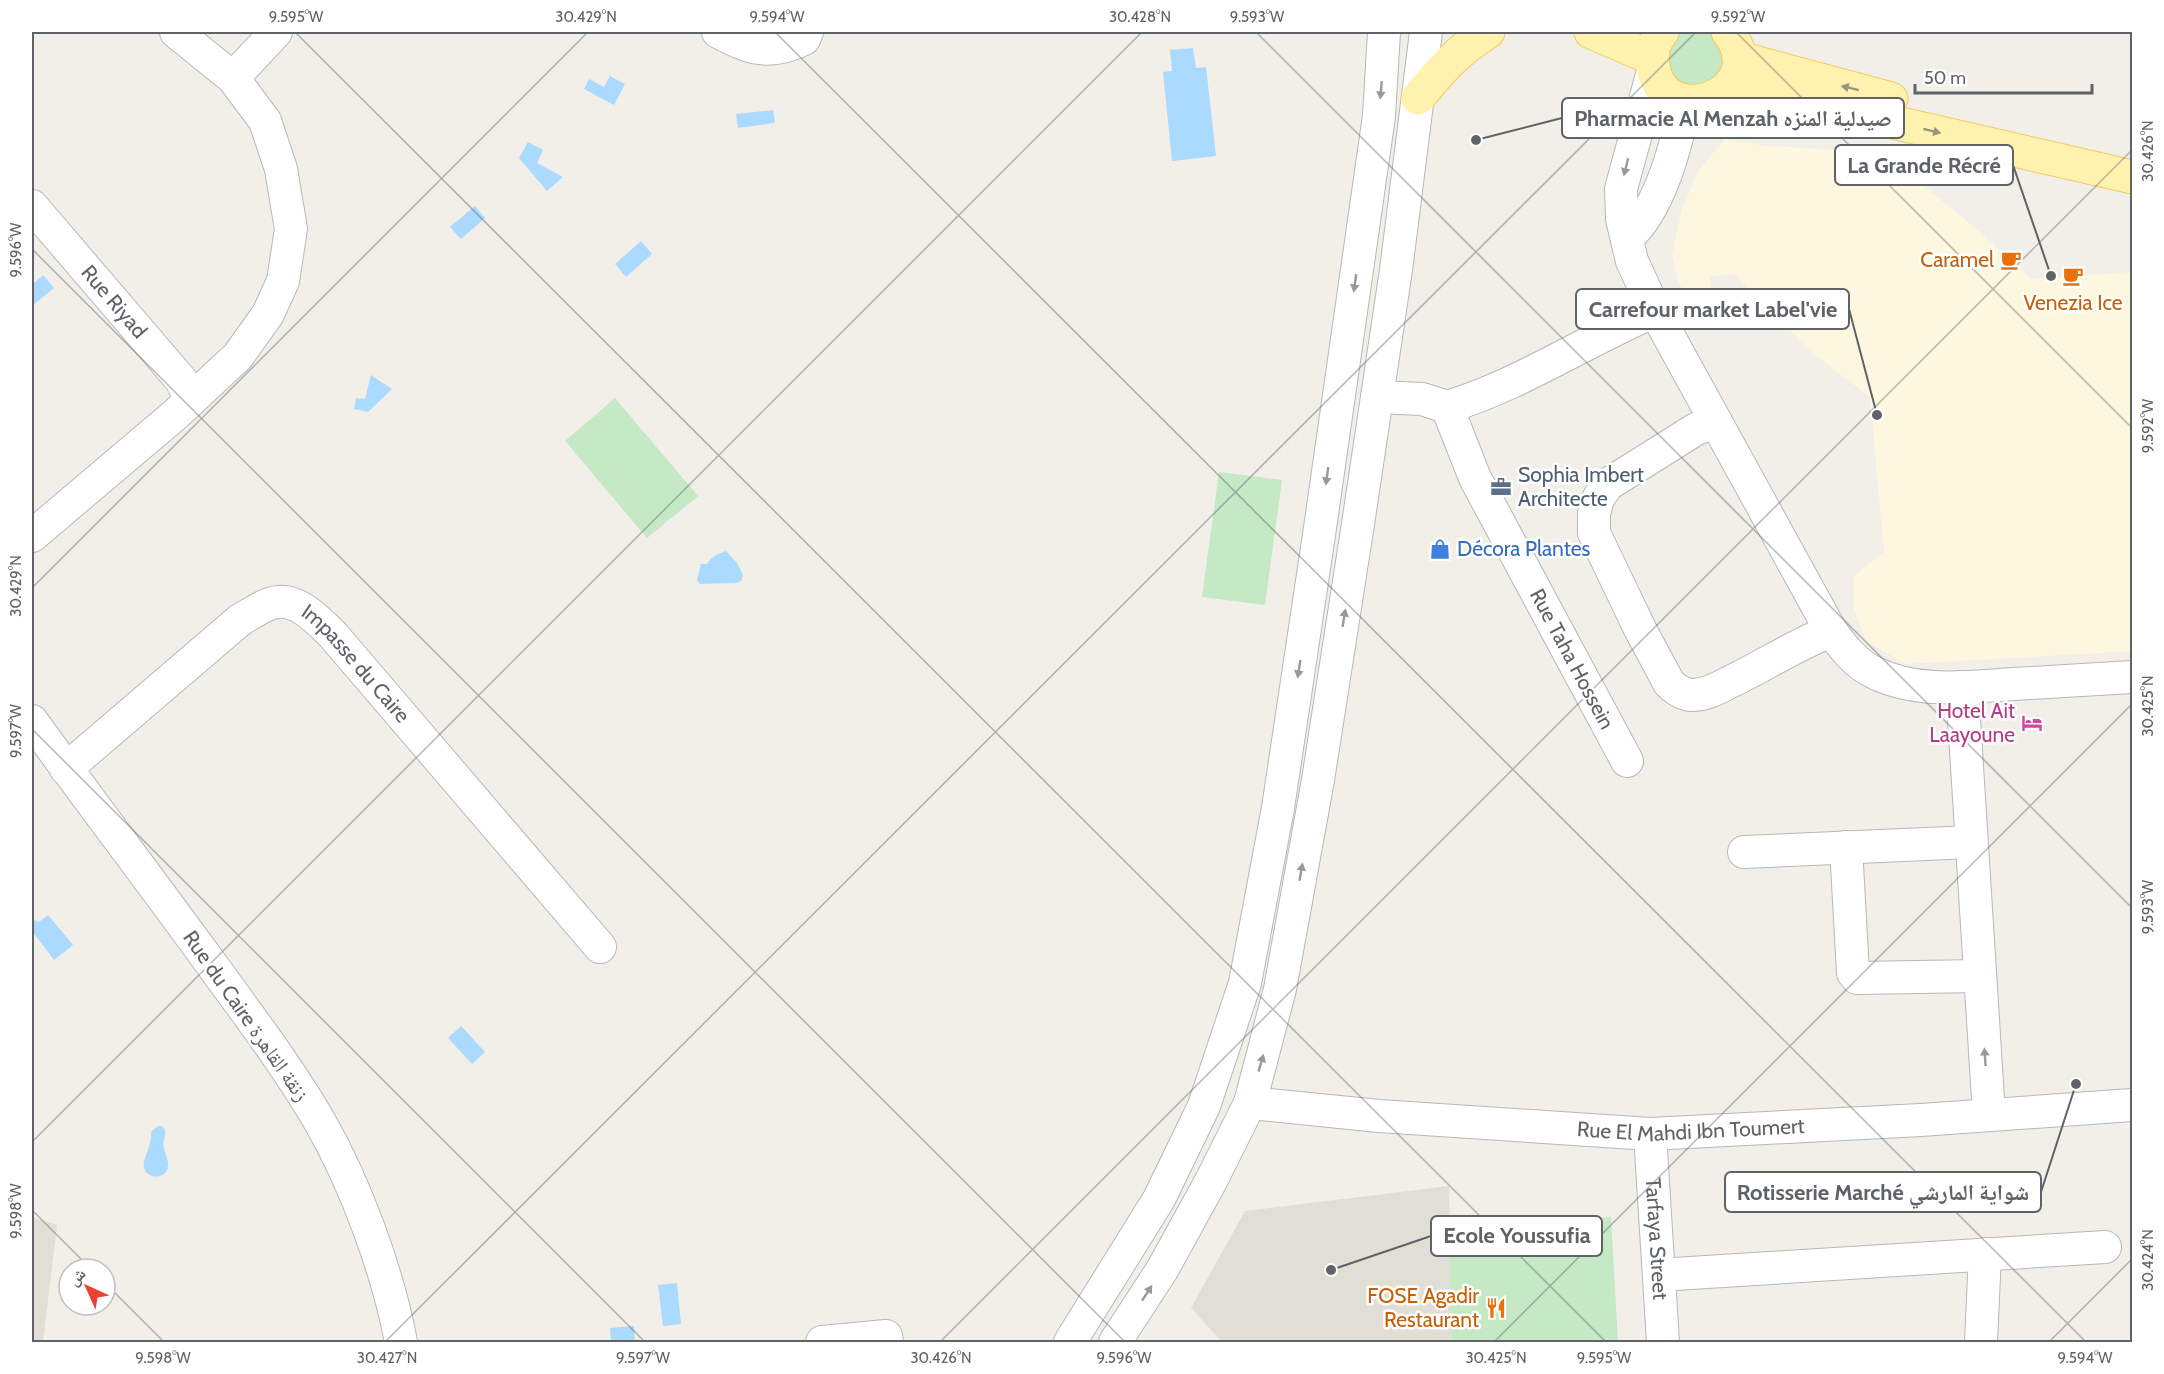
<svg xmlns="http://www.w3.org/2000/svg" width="2164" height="1374" font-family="Cabin,'Noto Naskh Arabic',sans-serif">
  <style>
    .commercial { fill: #fef7e0 }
    .education { fill: #e1ded6 }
    .green { fill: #c5e8c5 }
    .water { fill: #aadaff }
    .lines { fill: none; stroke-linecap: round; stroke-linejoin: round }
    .minor-casing { stroke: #b5b8bc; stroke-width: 34 }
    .major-casing { stroke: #f2c960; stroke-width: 35 }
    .minor { stroke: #fff; stroke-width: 32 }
    .major { stroke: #fff2af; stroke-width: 33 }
    .oneway { fill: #979581 }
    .oneway2 { fill: #979a9d }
    .ticks { fill: none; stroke: #5f6368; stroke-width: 1.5; stroke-opacity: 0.45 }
    .labels { text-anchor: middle; stroke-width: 5; stroke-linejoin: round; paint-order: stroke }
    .food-label { font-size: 21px; fill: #c56008; stroke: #fff; text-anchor: end }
    .street-label { font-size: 21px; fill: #5f6368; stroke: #fff }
    .service-label { font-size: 21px; fill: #4e5e75; stroke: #fff; text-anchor: start }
    .shop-label { font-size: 21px; fill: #366cbe; stroke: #fff; text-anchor: start }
    .hotel-label { font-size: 21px; fill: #b23c85; stroke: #fff; text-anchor: end }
    .leader { fill: none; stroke: #5f6368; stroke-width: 2 }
    .callout-dot { fill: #5f6368; stroke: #fff; stroke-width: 2 }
    .callout { fill: #fff; stroke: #5f6368; stroke-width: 2 }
    .callout-label { font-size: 22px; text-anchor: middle; font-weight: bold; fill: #5f6368 }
    .neatline { fill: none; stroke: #5f6368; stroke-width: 2 }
    .ticks-label { font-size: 15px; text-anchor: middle; fill: #5f6368 }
  </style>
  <rect width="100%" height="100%" fill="#f1efe8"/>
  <!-- commercial -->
  <path class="commercial" d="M1725 139 1768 146 1851 151 1902 168 1979 231 2031 279 2132 272V651L1906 664 1866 641 1854 609V576L1884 552 1870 397 1809 350 1734 274 1710 276 1713 307 1695 309 1679 283 1672 255 1681 212 1699 170Z"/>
  <!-- education -->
  <g class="education">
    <path d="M1449 1186 1452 1342H1222L1191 1308 1245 1211Z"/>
    <path d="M32 1217 57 1225 43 1342H32Z"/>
  </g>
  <!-- green -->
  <g class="green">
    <path d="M1679 32H1722L1733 46 1715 89 1677 83C1666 64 1661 48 1679 32Z"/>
    <path d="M615 398 698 496 647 538 565 441Z"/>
    <path d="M1219 472 1282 480 1265 605 1202 597Z"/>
    <path d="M1611 1217 1618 1342H1452L1449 1233Z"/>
  </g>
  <!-- water -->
  <g class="water">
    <path d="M1193 48 1196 68 1206 67 1216 156 1172 161 1163 72 1172 71 1170 50Z"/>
    <path d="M610 76 625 84 614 105 584 89 589 79 604 87Z"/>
    <path d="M773 110 775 123 738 128 736 114Z"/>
    <path d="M528 142 543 150 537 163 563 177 547 191 519 158Z"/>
    <path d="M475 206 485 218 461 239 450 227Z"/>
    <path d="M641 241 652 254 626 277 615 264Z"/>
    <path d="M43 275 54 288 32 306V285Z"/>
    <path d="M371 375 392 389 368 412 354 409 356 398 365 399Z"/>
    <path d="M726 551 737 563 743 575 741 581 736 583 700 584 697 580 701 564H707C712 556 718 554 726 551Z"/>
    <path d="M48 915 73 945 54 960 35 935H32V919L39 922Z"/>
    <path d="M461 1026 485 1052 472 1064 448 1038Z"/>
    <path d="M158 1126H162L165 1130C166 1136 162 1142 164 1148 165 1154 169 1161 168 1167 166 1179 148 1180 144 1168 142 1159 153 1144 151 1132Z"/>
    <path d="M677 1283 681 1324 663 1326 658 1285Z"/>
    <path d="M634 1326 635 1342H611L610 1328Z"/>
  </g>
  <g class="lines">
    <!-- minor casing -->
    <g class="minor-casing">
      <g id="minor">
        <path d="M718 32C751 49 769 56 804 39L807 32"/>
        <path d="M1653 71 1621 189 1622 219 1632 261 1655 311 1831 631C1843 647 1855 663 1873 672 1916 694 1967 687 2013 684 2053 682 2093 679 2132 677"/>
        <path d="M233 78 276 32"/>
        <path id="s1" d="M32 206 181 380 191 400"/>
        <path d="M1627 238C1661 209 1676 144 1686 101"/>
        <path d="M1377 397 1422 399 1447 407"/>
        <path d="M1716 422 1696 429 1607 485 1598 499 1594 514V533L1640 629 1669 683C1676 690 1683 695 1693 695 1707 695 1720 687 1732 681 1765 665 1797 644 1831 631"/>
        <path d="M32 536 176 414 238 356 268 314 283 281 291 229 281 169 265 121 233 78 176 32"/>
        <path d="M1962 687 1989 1115"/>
        <path d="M32 721C89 800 147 876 204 954 243 1008 287 1065 320 1122 356 1185 388 1272 401 1342"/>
        <path d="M1627 761 1475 478 1447 407C1520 385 1585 341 1655 311"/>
        <path id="s2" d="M66 769 240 620C249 615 259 608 269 604 294 594 317 619 333 635L600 947"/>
        <path d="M1846 847 1853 973 1857 978 1980 976"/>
        <path d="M1744 852 1971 842"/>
        <path id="s3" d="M1250 1103 1379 1116 1650 1134 1921 1120 2132 1105"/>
        <path id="s4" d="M1650 1134 1663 1342"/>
        <path d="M1659 1275 2105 1247"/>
        <path d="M822 1342 886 1336 887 1342"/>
        <path d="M1070 1342 1159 1199 1204 1106 1245 983 1278 808 1320 528 1379 116 1384 32"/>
        <path d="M1115 1342 1162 1270 1211 1181 1250 1103 1280 989 1318 780 1358 524 1396 270 1426 32"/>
        <path d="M1981 1342 1985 1254"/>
      </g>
    </g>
    <!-- major casing -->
    <g class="major-casing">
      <g id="major">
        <path d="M1591 32 1652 58"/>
        <path d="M1662 32C1654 41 1651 54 1653 66 1663 135 1775 92 1728 32"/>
        <path d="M1739 58 1891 99"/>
        <path d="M1732 82 1788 98 2132 177"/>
        <path d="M1418 98C1440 71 1458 50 1488 32"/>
      </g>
    </g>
    <!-- minor -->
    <use href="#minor" class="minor"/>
    <!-- major -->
    <use href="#major" class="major"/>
  </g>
  <!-- one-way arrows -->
  <defs><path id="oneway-solid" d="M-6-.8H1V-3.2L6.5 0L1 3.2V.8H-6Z" transform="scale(1.5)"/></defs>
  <g class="oneway">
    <use href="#oneway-solid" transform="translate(1850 88) rotate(-166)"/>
    <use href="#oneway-solid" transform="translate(1932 131) rotate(14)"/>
  </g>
  <g class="oneway2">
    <use href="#oneway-solid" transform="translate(1381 90) rotate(95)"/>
    <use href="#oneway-solid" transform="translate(1626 167) rotate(104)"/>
    <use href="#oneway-solid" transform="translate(1355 283) rotate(98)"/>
    <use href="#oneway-solid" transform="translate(1327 476) rotate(98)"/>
    <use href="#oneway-solid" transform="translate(1344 618) rotate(-81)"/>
    <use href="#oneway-solid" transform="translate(1299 669) rotate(99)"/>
    <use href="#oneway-solid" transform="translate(1301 872) rotate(-80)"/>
    <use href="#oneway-solid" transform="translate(1985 1057) rotate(-94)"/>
    <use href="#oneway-solid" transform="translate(1261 1063) rotate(-74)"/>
    <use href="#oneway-solid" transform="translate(1147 1293) rotate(-57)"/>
  </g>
  <!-- ticks -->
  <path class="ticks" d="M295 32 1606 1342M775 32 2086 1342M1256 32 2132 908M1736 32 2132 428M32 33 33 32M32 249 1125 1342M32 588 588 32M32 729 645 1342M32 1142 1142 32M32 1210 91 1269M105 1283 164 1342M385 1342 1696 32M940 1342 2132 150M1494 1342 2132 704M2049 1342 2132 1259"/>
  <!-- icons -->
  <defs>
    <g id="cafe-bare" transform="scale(1.62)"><path d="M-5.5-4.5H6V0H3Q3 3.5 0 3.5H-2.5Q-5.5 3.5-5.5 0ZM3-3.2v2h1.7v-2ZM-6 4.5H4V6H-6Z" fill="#e8710a" stroke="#fff" stroke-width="2.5" paint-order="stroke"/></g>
    <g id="office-bare" transform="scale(1.62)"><path d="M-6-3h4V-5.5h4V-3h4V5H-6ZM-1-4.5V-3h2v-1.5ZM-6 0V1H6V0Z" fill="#5c6f8a" stroke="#fff" stroke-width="2.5" paint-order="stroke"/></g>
    <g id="shop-bare" transform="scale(1.62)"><path d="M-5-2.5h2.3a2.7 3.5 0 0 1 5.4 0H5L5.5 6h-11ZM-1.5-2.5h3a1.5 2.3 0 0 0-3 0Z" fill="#3f7fe0" stroke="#fff" stroke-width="2.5" paint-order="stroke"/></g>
    <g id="hotel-bare" transform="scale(1.62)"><path d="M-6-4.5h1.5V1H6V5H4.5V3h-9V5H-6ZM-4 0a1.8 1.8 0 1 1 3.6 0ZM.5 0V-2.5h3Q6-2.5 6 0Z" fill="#d1479c" stroke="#fff" stroke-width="2.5" paint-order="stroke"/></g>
    <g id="restaurant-bare" transform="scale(1.62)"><path d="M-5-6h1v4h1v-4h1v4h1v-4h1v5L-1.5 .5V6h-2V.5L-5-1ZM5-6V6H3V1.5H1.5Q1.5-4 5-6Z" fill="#e8710a" stroke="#fff" stroke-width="2.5" paint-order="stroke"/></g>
  </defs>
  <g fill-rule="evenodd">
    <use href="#cafe-bare" x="2011" y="260"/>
    <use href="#cafe-bare" x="2073" y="276"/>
    <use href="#office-bare" x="1501" y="487"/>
    <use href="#shop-bare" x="1440" y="549"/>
    <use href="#hotel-bare" x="2032" y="723"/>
    <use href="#restaurant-bare" x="1496" y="1308"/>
  </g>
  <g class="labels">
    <!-- food labels -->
    <g class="food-label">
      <text x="1994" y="267">Caramel</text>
      <text x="2073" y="310" text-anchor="middle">Venezia Ice</text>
      <text x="1479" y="1303">FOSE Agadir<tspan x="1479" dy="24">Restaurant</tspan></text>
    </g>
    <!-- street labels -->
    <g class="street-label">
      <text dy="7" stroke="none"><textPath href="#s1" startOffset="126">Rue Riyad</textPath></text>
      <text transform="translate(1572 659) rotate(62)" y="7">Rue Taha Hossein</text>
      <text dy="7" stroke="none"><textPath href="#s2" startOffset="374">Impasse du Caire</textPath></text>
      <text transform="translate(246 1016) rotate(55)" y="7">Rue du Caire زنقة القاهرة</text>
      <text dy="7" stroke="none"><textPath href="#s3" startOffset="442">Rue El Mahdi Ibn Toumert</textPath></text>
      <text dy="7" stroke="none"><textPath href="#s4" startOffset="105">Tarfaya Street</textPath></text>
    </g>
    <!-- service labels -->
    <g class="service-label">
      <text x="1518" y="482">Sophia Imbert<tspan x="1518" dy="24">Architecte</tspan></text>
    </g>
    <!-- shop labels -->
    <g class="shop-label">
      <text x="1457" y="556">Décora Plantes</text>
    </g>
    <!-- hotel labels -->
    <g class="hotel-label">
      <text x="2015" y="718">Hotel Ait<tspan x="2015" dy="24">Laayoune</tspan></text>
    </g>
  </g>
  <!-- callouts -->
  <path class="leader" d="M1476 140L1562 118M2051 276L2013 165M1877 415L1849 309M2076 1084L2041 1192M1331 1270L1431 1236"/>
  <g class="callout-dot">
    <circle cx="1476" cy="140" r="6"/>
    <circle cx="2051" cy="276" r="6"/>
    <circle cx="1877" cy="415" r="6"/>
    <circle cx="2076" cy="1084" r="6"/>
    <circle cx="1331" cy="1270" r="6"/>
  </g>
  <g class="callout">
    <rect x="1562" y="98" width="342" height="40" rx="6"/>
    <rect x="1835" y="145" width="178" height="40" rx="6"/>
    <rect x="1576" y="289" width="273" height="40" rx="6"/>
    <rect x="1725" y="1172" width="316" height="40" rx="6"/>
    <rect x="1431" y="1216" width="171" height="40" rx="6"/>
  </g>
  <g class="callout-label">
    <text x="1733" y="126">Pharmacie Al Menzah صيدلية المنزه</text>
    <text x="1924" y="173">La Grande Récré</text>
    <text x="1713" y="317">Carrefour market Label'vie</text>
    <text x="1883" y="1200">Rotisserie Marché شواية المارشي</text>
    <text x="1517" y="1243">Ecole Youssufia</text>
  </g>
  <!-- border -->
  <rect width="2164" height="1374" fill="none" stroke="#ffffff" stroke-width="66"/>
  <!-- north arrow -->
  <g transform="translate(87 1287) rotate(315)"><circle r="28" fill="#ffffff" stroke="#bfc1c3" stroke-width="1.5"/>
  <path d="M0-4.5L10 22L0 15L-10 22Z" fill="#ea4335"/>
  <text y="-9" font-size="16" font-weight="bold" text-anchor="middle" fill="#5f6368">ش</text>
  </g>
  <!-- scale -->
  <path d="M1915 84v9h177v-9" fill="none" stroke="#5f6368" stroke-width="3"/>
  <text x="1924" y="84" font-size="18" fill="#5f6368" stroke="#ffffff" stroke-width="4.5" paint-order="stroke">50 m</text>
  <rect x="33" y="33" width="2098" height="1308" class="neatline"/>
  <g class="ticks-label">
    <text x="296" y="22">9.595°W</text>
    <text x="586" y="22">30.429°N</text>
    <text x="777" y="22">9.594°W</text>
    <text x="1140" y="22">30.428°N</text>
    <text x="1257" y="22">9.593°W</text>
    <text x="1738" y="22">9.592°W</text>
    <text transform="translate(2148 151) rotate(-90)" y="5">30.426°N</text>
    <text transform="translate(16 250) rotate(-90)" y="5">9.596°W</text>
    <text transform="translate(2148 426) rotate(-90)" y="5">9.592°W</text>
    <text transform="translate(16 586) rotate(-90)" y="5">30.429°N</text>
    <text transform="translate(2148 706) rotate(-90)" y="5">30.425°N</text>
    <text transform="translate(16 731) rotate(-90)" y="5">9.597°W</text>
    <text transform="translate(2148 907) rotate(-90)" y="5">9.593°W</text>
    <text transform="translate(16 1211) rotate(-90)" y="5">9.598°W</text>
    <text transform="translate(2148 1260) rotate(-90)" y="5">30.424°N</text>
    <text x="163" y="1363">9.598°W</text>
    <text x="387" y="1363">30.427°N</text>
    <text x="643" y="1363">9.597°W</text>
    <text x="941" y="1363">30.426°N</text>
    <text x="1124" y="1363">9.596°W</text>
    <text x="1496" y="1363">30.425°N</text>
    <text x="1604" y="1363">9.595°W</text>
    <text x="2085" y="1363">9.594°W</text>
  </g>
</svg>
